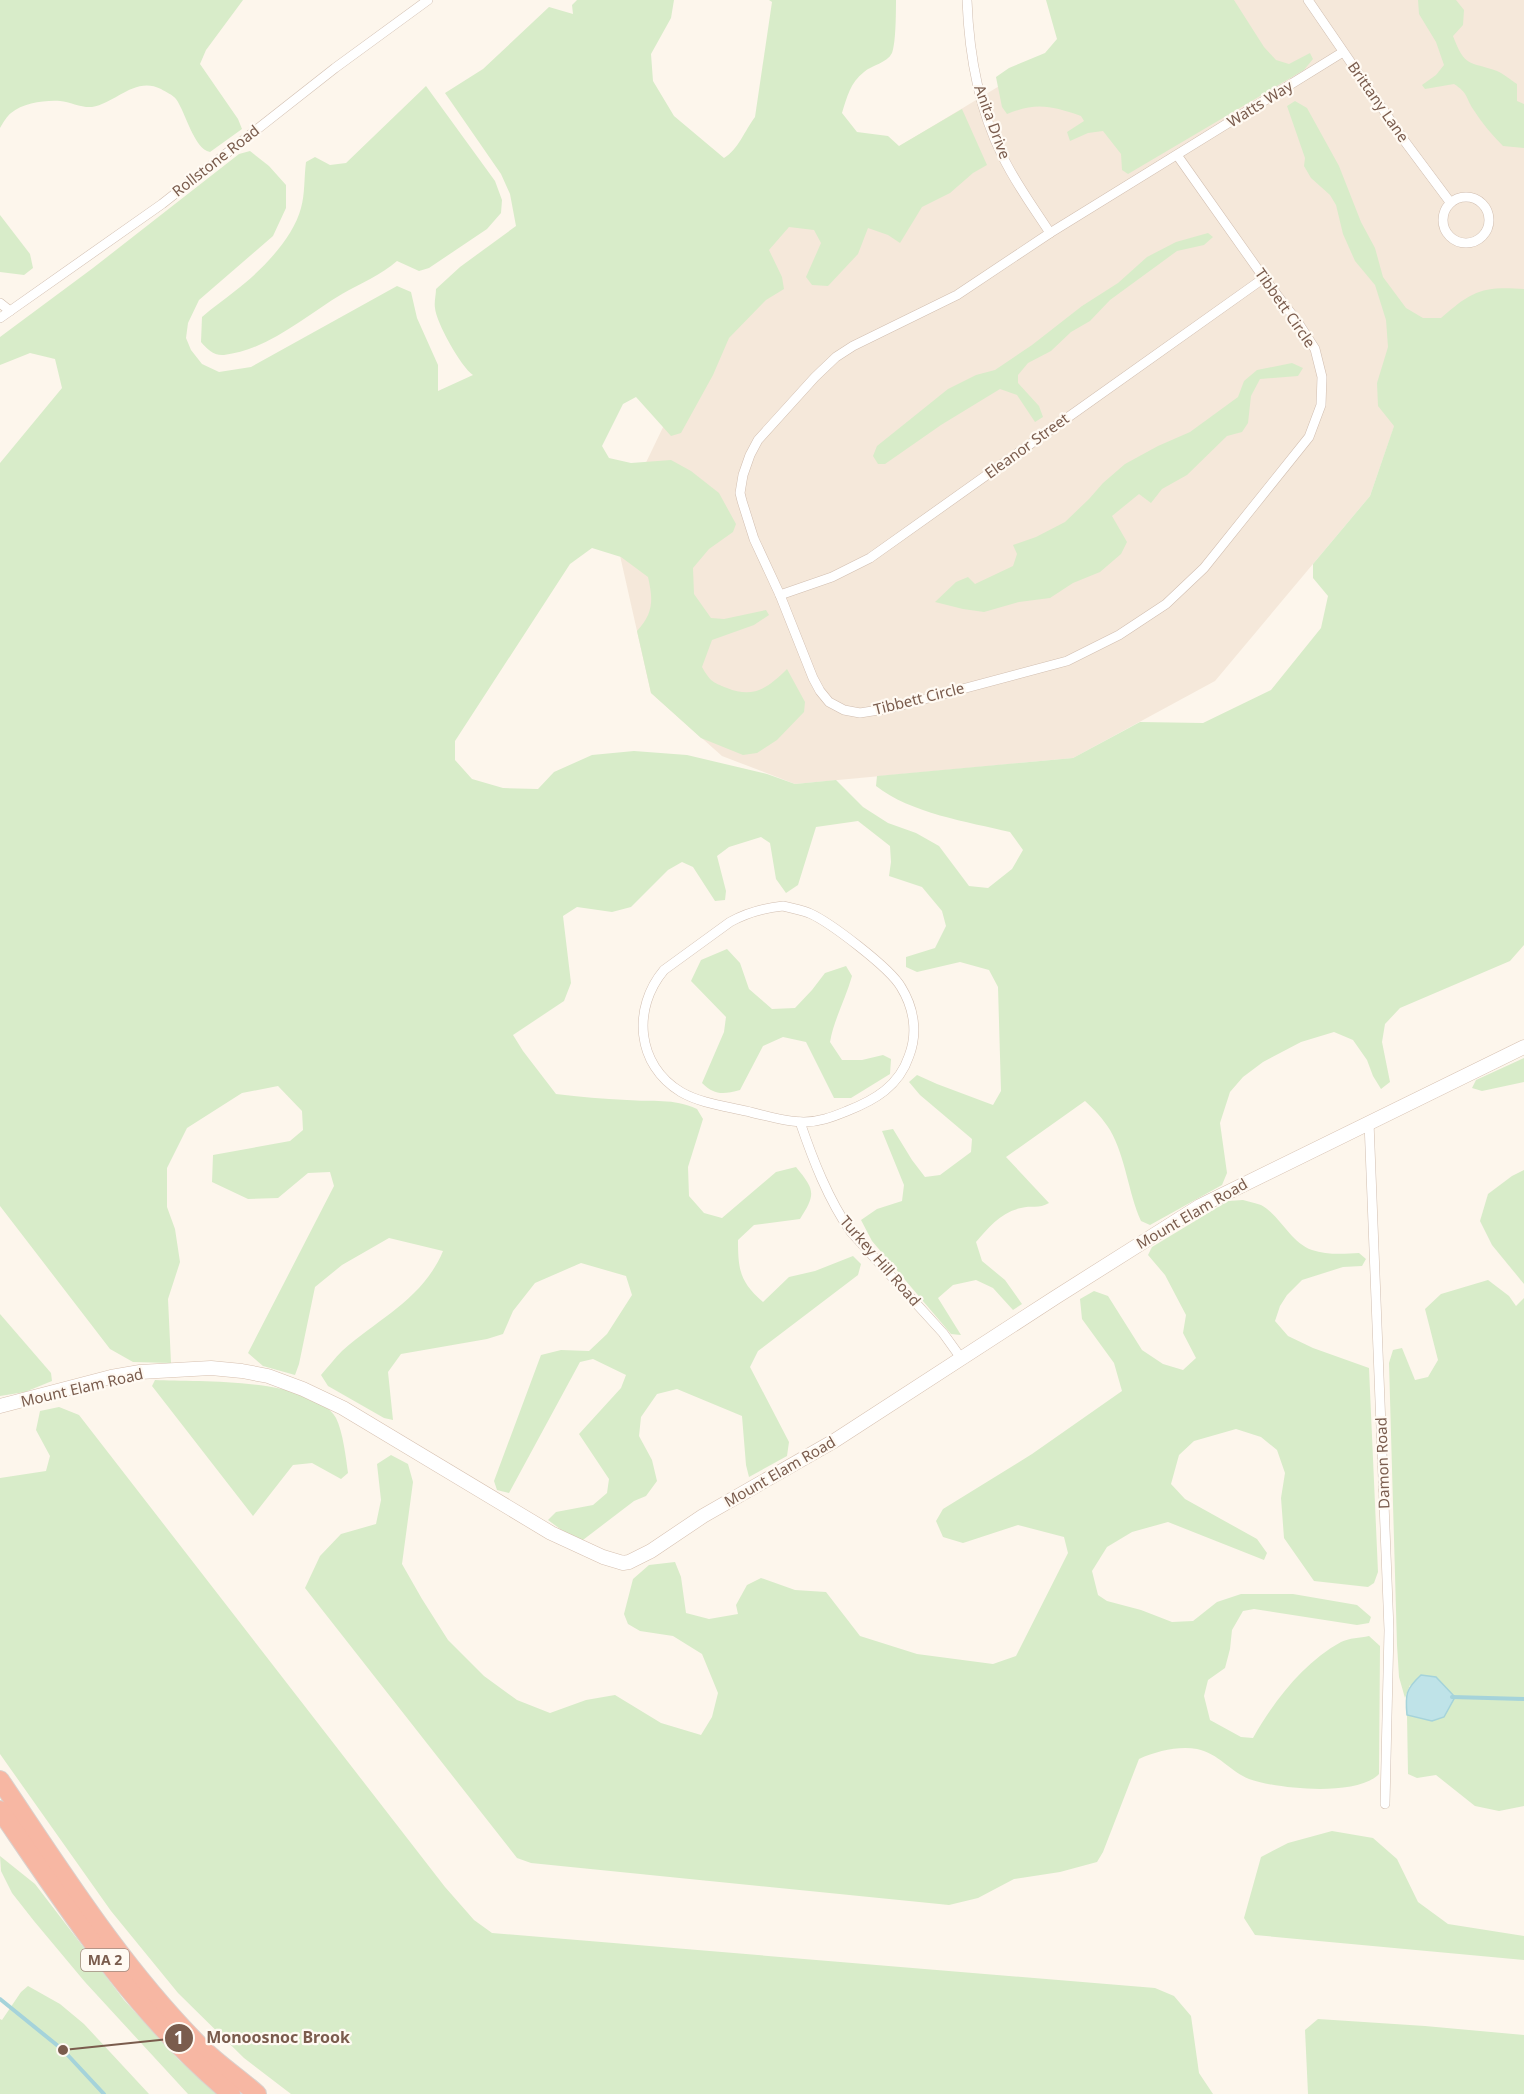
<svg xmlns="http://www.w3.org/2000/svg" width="1524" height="2094" font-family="'Noto Sans',sans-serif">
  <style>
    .residential { fill: #f5e8da }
    .green { fill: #d8ecc9 }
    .water { fill: #bfe3e8; stroke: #a5d3da; stroke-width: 1.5 }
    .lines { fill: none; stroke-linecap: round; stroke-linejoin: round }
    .stream { stroke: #a5d3da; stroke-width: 4 }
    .street-casing { stroke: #d1beb0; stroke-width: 10 }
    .secondary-casing { stroke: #d6c0b0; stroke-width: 15 }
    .highway-casing { stroke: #dad1cd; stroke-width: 20 }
    .street { stroke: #fff; stroke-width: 9 }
    .secondary { stroke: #fff; stroke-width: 14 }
    .highway { stroke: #f7b7a3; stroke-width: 18 }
    .labels { text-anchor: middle; stroke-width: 4.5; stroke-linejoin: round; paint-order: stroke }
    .shield { fill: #fffaf3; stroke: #a28b7f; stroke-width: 1.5 }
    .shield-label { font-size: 14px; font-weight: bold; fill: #7a5c4d }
    .street-label { font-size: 15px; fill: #7a5c4d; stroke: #fffaf3 }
    .leader { fill: none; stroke: #7a5c4d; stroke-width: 2 }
    .callout-dot { fill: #7a5c4d; stroke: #fffaf3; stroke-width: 2 }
    .mark-label { font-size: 18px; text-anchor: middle; font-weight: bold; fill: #fff }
    .callout-label { font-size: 16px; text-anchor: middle; font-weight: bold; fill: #7a5c4d; stroke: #fffaf3; stroke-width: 4.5; stroke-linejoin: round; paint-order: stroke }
  </style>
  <rect width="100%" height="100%" fill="#fdf6ec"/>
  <!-- residential -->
  <path class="residential" d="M1142 0H1524V311L1408 386 1370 496 1215 681 1073 758 795 784 722 756 651 693 614 529 757 232Z"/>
  <!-- green -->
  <g class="green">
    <path d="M0 0H243L206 50 200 64 238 119 242 129 210 152C194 149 186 113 176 99 173 95 166 92 161 89 135 76 116 103 92 107 82 108 70 102 60 101 45 100 23 103 11 113 7 116 3 123 0 128Z"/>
    <path d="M577 0H674L671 18 651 54 653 81 674 116 724 158C738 150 745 130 755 117L772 2 769 0H896C896 11 896 43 892 53 887 63 872 65 864 72 850 83 847 97 842 113L857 132 888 136 899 146 962 109 987 165 973 173 950 193 922 207 900 243 888 235 868 228 858 254 828 286 812 285 806 277 821 243 814 230 789 227 769 250 782 277 784 289 766 300 729 338 713 375 681 433 671 436 636 397 623 404 602 446 609 458 631 463 671 460 691 471 719 493 736 524 733 532 709 549 693 568 694 594 711 618 724 619 766 610 769 615 754 625 712 640 702 667C710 681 712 682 727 688 753 699 768 688 787 669L805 702 804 712 777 740 757 753 743 755 701 738 651 693 637 631C654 613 653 599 648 577L621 557 592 548 570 564 455 741V760L472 779 503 788 538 789 554 772 592 755 634 751 687 755 767 774 795 784 836 780 863 807 888 823 916 833 939 846 969 886 988 888 1012 869 1023 850 1010 832C968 822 910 813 876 786L877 776 1073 758 1140 722 1203 723 1271 690 1321 628 1328 596 1313 578V564L1370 496 1394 426 1378 406 1377 383 1388 347 1386 320 1375 285 1355 261 1343 234 1336 205 1330 195 1311 178 1304 166 1305 158 1287 106 1295 101 1307 108 1339 166 1361 222 1375 248 1383 277 1406 308 1423 318H1441C1472 291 1482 286 1524 289V945L1510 961 1400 1008 1385 1024 1382 1042 1390 1082 1381 1089 1373 1076 1367 1060 1353 1040 1334 1032 1301 1042 1263 1062 1243 1077 1230 1092 1220 1123 1227 1173 1222 1185 1150 1225 1141 1221C1128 1192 1126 1158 1110 1130 1104 1120 1094 1109 1085 1101L1006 1157 1049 1203C1039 1209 1031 1205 1021 1208 1001 1212 988 1228 976 1242L982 1261 1005 1280 1022 1304 1013 1310 993 1288 976 1280 953 1285 938 1298 961 1335 951 1334 872 1241 861 1220 877 1209 902 1201 904 1185 882 1131 893 1129 912 1160 925 1177 940 1175 971 1152 972 1139 920 1095 909 1082 917 1075 937 1084 993 1105 1001 1091 998 987 989 970 960 962 917 972 906 967V957L935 948 946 926 942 911 922 887 889 876 891 862 890 846 858 821 816 827 798 885 786 893 776 879 770 843 761 837 729 847 717 856 726 891 725 900 715 901 693 867 682 862 668 870 631 907 612 912 577 907 563 916 571 983 564 1001 513 1035 523 1051 556 1094C580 1097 603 1099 627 1100 653 1102 673 1098 697 1109L703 1119 688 1167 689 1196 704 1213 722 1218 776 1172 796 1167C815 1190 816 1194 800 1219L754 1225 738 1240C738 1270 740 1282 763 1302L789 1277 815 1271 853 1256 861 1264 858 1275 758 1351 750 1367 789 1442 787 1456 749 1477 746 1465 742 1416 677 1389 657 1394 641 1417 639 1436 652 1460 657 1481 646 1496 634 1501 579 1543 548 1520 556 1512 593 1505 607 1493 609 1479 579 1434 621 1388 626 1375 593 1359 580 1362 509 1493 497 1490 494 1481 541 1355 561 1350 589 1351 607 1334 632 1295 626 1276 581 1263 535 1283 513 1311 503 1334 487 1339 401 1354 388 1372 393 1420 384 1418 328 1386 321 1375C328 1367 335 1358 342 1351 379 1318 423 1299 443 1251L389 1238 342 1265 315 1287 299 1364 295 1375 263 1366 248 1353 334 1186 330 1172 308 1173 278 1198 248 1199 212 1182 213 1155 290 1141 303 1130 302 1111 278 1086 242 1093 187 1128 167 1168V1207L175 1229 180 1262 168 1299 171 1363 133 1362 110 1349 0 1206V463L62 388 55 359 30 353 0 365V337L93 268 239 154 250 151 269 166 286 185V208L273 236 199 300 188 323 186 338 191 350 202 364 219 372 251 367 397 286 411 292 417 318 438 365V391L473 375C461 367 436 322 435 308 434 302 436 295 436 289L460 267 516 226 510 194 501 174 445 93 483 69 549 7 573 14 572 5Z"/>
    <path d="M1046 0H1234L1264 47 1276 60 1289 64 1310 53 1313 59 1304 70 1128 174 1122 170 1121 154 1103 131 1088 133 1070 141 1067 132 1084 121 1081 116C1051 106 1037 102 1007 114L1002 107 996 77 1009 68 1045 53 1057 39Z"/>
    <path d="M1418 0H1456L1464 10 1463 25 1453 36C1465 68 1469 61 1497 71 1504 74 1511 80 1517 84V101L1524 104V148L1503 146C1492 135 1482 123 1473 109 1465 96 1468 93 1454 84L1425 89 1422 85 1436 75 1444 65 1436 42 1419 14Z"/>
    <path d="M426 86 495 181 502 200 501 213 487 229 429 268 419 271 397 261C381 275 361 283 342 294 305 316 268 350 224 355 214 356 207 349 201 342L202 317C213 307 224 300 235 291 260 272 293 239 301 208 305 194 304 177 306 162L315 157 330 165 346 163Z"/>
    <path d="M0 215 30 254 33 268 24 275 0 272Z"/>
    <path d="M1208 233 1213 237 1204 245 1177 251 1110 300 1090 321 1071 332 1051 351 1028 363 1018 375V383L1039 406 1043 417 1035 422 1017 395 1000 389 941 425 885 464H878L873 456 877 446 948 389 976 375 995 370 1032 345 1082 306 1118 283 1147 257 1176 242Z"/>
    <path d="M1292 363 1303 368 1298 376 1260 379 1251 396 1248 423 1242 432 1227 436 1187 475 1162 489 1151 503 1139 494 1112 516 1127 542 1121 554 1100 572 1073 583 1050 598 1019 602 984 612 963 609 935 602 956 582 968 577 975 584 1013 566 1017 554 1013 545 1036 537 1065 522 1089 499 1103 483 1125 464 1158 446 1190 432 1238 397 1244 381 1257 370Z"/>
    <path d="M727 949 740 963 749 989 772 1009 795 1008 812 990 825 973 846 966 852 976C846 998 834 1019 830 1042L842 1060H862L883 1055 891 1059 890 1074 851 1098H834L806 1042 783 1037 763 1046 740 1090C724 1094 715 1096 702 1083L724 1032 726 1017 691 981 701 960Z"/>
    <path d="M1524 1058V1082L1482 1091 1472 1088 1476 1080Z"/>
    <path d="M1524 1170V1284L1492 1245 1480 1221 1488 1194 1512 1176Z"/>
    <path d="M1243 1200C1249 1202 1256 1203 1261 1205 1281 1216 1290 1242 1312 1250 1326 1255 1344 1254 1359 1253L1366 1259 1362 1266 1343 1267 1302 1280 1287 1295 1280 1306 1275 1321 1288 1336 1313 1348 1369 1368 1378 1572 1374 1583 1368 1587 1314 1581 1284 1538 1281 1498 1285 1473 1277 1450 1261 1437 1236 1429 1194 1441 1179 1455 1171 1484 1185 1499 1257 1539 1267 1553 1264 1560 1168 1522 1132 1532 1107 1547 1092 1571 1098 1595 1107 1601 1141 1610 1172 1622 1193 1621 1217 1602 1241 1594H1293L1357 1605 1371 1617 1369 1623 1357 1625 1254 1609 1243 1611 1232 1630 1230 1649 1225 1668 1208 1680 1204 1696 1210 1720 1241 1737 1253 1738C1274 1701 1303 1663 1341 1642 1349 1638 1360 1638 1369 1636L1380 1646 1379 1774C1357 1797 1277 1789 1249 1779 1231 1772 1218 1753 1197 1749 1178 1746 1157 1751 1139 1759L1103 1852 1097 1862 1060 1872 1014 1879 978 1898 949 1905 531 1863 517 1858 305 1588 320 1556 341 1534 376 1524 381 1500 377 1464 391 1455 408 1464 413 1482 402 1564 422 1599 448 1640 484 1676 517 1700 550 1713 586 1700 615 1695 661 1723 701 1735 712 1717 718 1693 702 1654 673 1636 640 1631 628 1624 624 1614 633 1579 649 1565 675 1562 681 1577 686 1613 709 1619 738 1614 736 1605 747 1585 761 1578 795 1590 826 1592 860 1636 917 1654 993 1664 1016 1656 1068 1553 1064 1537 1018 1525 963 1543 943 1537 936 1521 943 1509 1032 1454 1122 1391 1114 1363 1082 1319 1080 1299 1094 1291 1108 1296 1142 1350 1163 1364 1183 1370 1196 1358 1183 1333 1186 1315 1165 1275 1148 1255 1152 1247 1228 1201Z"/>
    <path d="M1488 1280 1509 1296 1516 1306 1524 1298V1806L1499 1811 1475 1806 1436 1775 1417 1778 1408 1774 1407 1715 1432 1721 1410 1685 1405 1698 1399 1677 1397 1645 1389 1363 1393 1350 1402 1348 1415 1380 1428 1377 1438 1360 1425 1309 1441 1294Z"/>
    <path d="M0 1314 51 1373 52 1381 25 1392 0 1396Z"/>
    <path d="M155 1380C197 1382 313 1377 336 1418 343 1432 346 1458 348 1473L341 1479 312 1463 293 1465 253 1516 152 1386Z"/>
    <path d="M59 1407 79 1415 445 1887 474 1920 492 1933 1155 1988 1174 1996 1191 2016 1199 2073 1213 2094H291L244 2058 178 1993 111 1911 0 1754V1478L46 1471 50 1456 36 1430 40 1411Z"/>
    <path d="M1332 1831 1373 1838 1397 1859 1418 1902 1448 1924 1524 1936V1960L1255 1935 1244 1918 1261 1857 1288 1843Z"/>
    <path d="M0 1856 35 1884 124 2000 179 2060 217 2094H188L85 1982 34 1921 12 1893 1 1871Z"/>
    <path d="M28 1986 60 2004 84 2024 149 2094H0V2019L2 2020 21 1992Z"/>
    <path d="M1318 2019 1425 2026 1524 2035V2094H1308L1305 2030Z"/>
  </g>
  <!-- water -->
  <path class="water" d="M1421 1675 1436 1677 1455 1697 1444 1717 1432 1721 1407 1715C1405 1694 1406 1689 1421 1675Z"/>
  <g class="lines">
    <!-- stream -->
    <g class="stream">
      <path d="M1452 1697 1524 1699"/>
      <path d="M0 1999 63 2050 104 2094"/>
    </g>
    <!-- street casing -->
    <g class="street-casing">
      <g id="street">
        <path d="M967 0C969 54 978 107 1002 155 1015 183 1034 208 1050 233"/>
        <path d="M1308 0 1406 143 1450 202"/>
        <path d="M1177 155 1264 278 1297 321 1315 349 1322 377 1321 405 1309 437 1204 568 1166 604 1119 635 1067 661 891 708 860 713 844 710 829 702 820 691 813 678 780 595 754 539 742 501 740 493 743 475 750 455 758 440 815 377 836 357 853 346 957 295 1050 233 1343 52"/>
        <circle cx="1466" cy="220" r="23"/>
        <path d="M0 303 10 311"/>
        <path d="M0 318 162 204 335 68 428 0"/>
        <path d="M780 595 832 577 870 558 1264 278"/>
        <path d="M783 906C792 908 801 910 809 913 830 922 890 968 901 987 914 1008 918 1033 909 1056 899 1086 875 1100 847 1111 832 1117 820 1122 804 1122 784 1122 764 1115 746 1111 724 1106 700 1103 681 1092 636 1065 632 1008 664 970L730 922C748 912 763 908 783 906Z"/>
        <path d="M800 1122C813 1160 828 1199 851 1232L943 1333 961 1358"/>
        <path d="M1369 1122 1389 1630 1385 1804"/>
      </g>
    </g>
    <!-- secondary casing -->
    <g class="secondary-casing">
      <path id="secondary" d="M0 1406 111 1377 140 1372 211 1368 242 1371 268 1376 303 1389 343 1408 551 1533 603 1557 623 1563 629 1562 651 1551 703 1516 834 1441 1056 1297 1200 1206 1524 1047"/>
    </g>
    <!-- highway casing -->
    <g class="highway-casing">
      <g id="highway">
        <path d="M0 1780C62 1872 122 1968 201 2047 218 2064 239 2078 257 2094"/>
        <path d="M0 1810C69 1911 136 2015 231 2094"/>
      </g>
    </g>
    <!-- street -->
    <use href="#street" class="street"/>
    <!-- secondary -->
    <use href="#secondary" class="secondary"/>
    <!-- highway -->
    <use href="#highway" class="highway"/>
  </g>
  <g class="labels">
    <!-- shield labels -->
    <rect class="shield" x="81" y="1949" width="48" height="22" rx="4.5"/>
    <g class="shield-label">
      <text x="105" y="1965">MA 2</text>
    </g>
    <!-- street labels -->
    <g class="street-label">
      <text transform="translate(1378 102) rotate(55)" y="5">Brittany Lane</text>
      <text transform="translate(1260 104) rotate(-32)" y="5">Watts Way</text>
      <text transform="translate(992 122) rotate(70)" y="5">Anita Drive</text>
      <text transform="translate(216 161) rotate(-38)" y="5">Rollstone Road</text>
      <text transform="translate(1285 308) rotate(55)" y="5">Tibbett Circle</text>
      <text transform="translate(1027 446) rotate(-36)" y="5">Eleanor Street</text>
      <text transform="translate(919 699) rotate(-14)" y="5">Tibbett Circle</text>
      <text transform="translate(1192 1214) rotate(-30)" y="5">Mount Elam Road</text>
      <text transform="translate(880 1261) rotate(49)" y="5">Turkey Hill Road</text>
      <text transform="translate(82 1388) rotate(-13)" y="5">Mount Elam Road</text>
      <text transform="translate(1383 1463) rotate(-92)" y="5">Damon Road</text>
      <text transform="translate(780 1472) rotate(-30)" y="5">Mount Elam Road</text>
    </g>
  </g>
  <!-- callouts -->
  <path class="leader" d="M63 2050L179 2038"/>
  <g class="callout-dot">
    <circle cx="63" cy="2050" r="6"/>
    <circle cx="179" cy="2038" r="15"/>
  </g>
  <g class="mark-label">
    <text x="179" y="2044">1</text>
  </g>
  <g class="callout-label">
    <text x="278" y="2043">Monoosnoc Brook</text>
  </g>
</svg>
